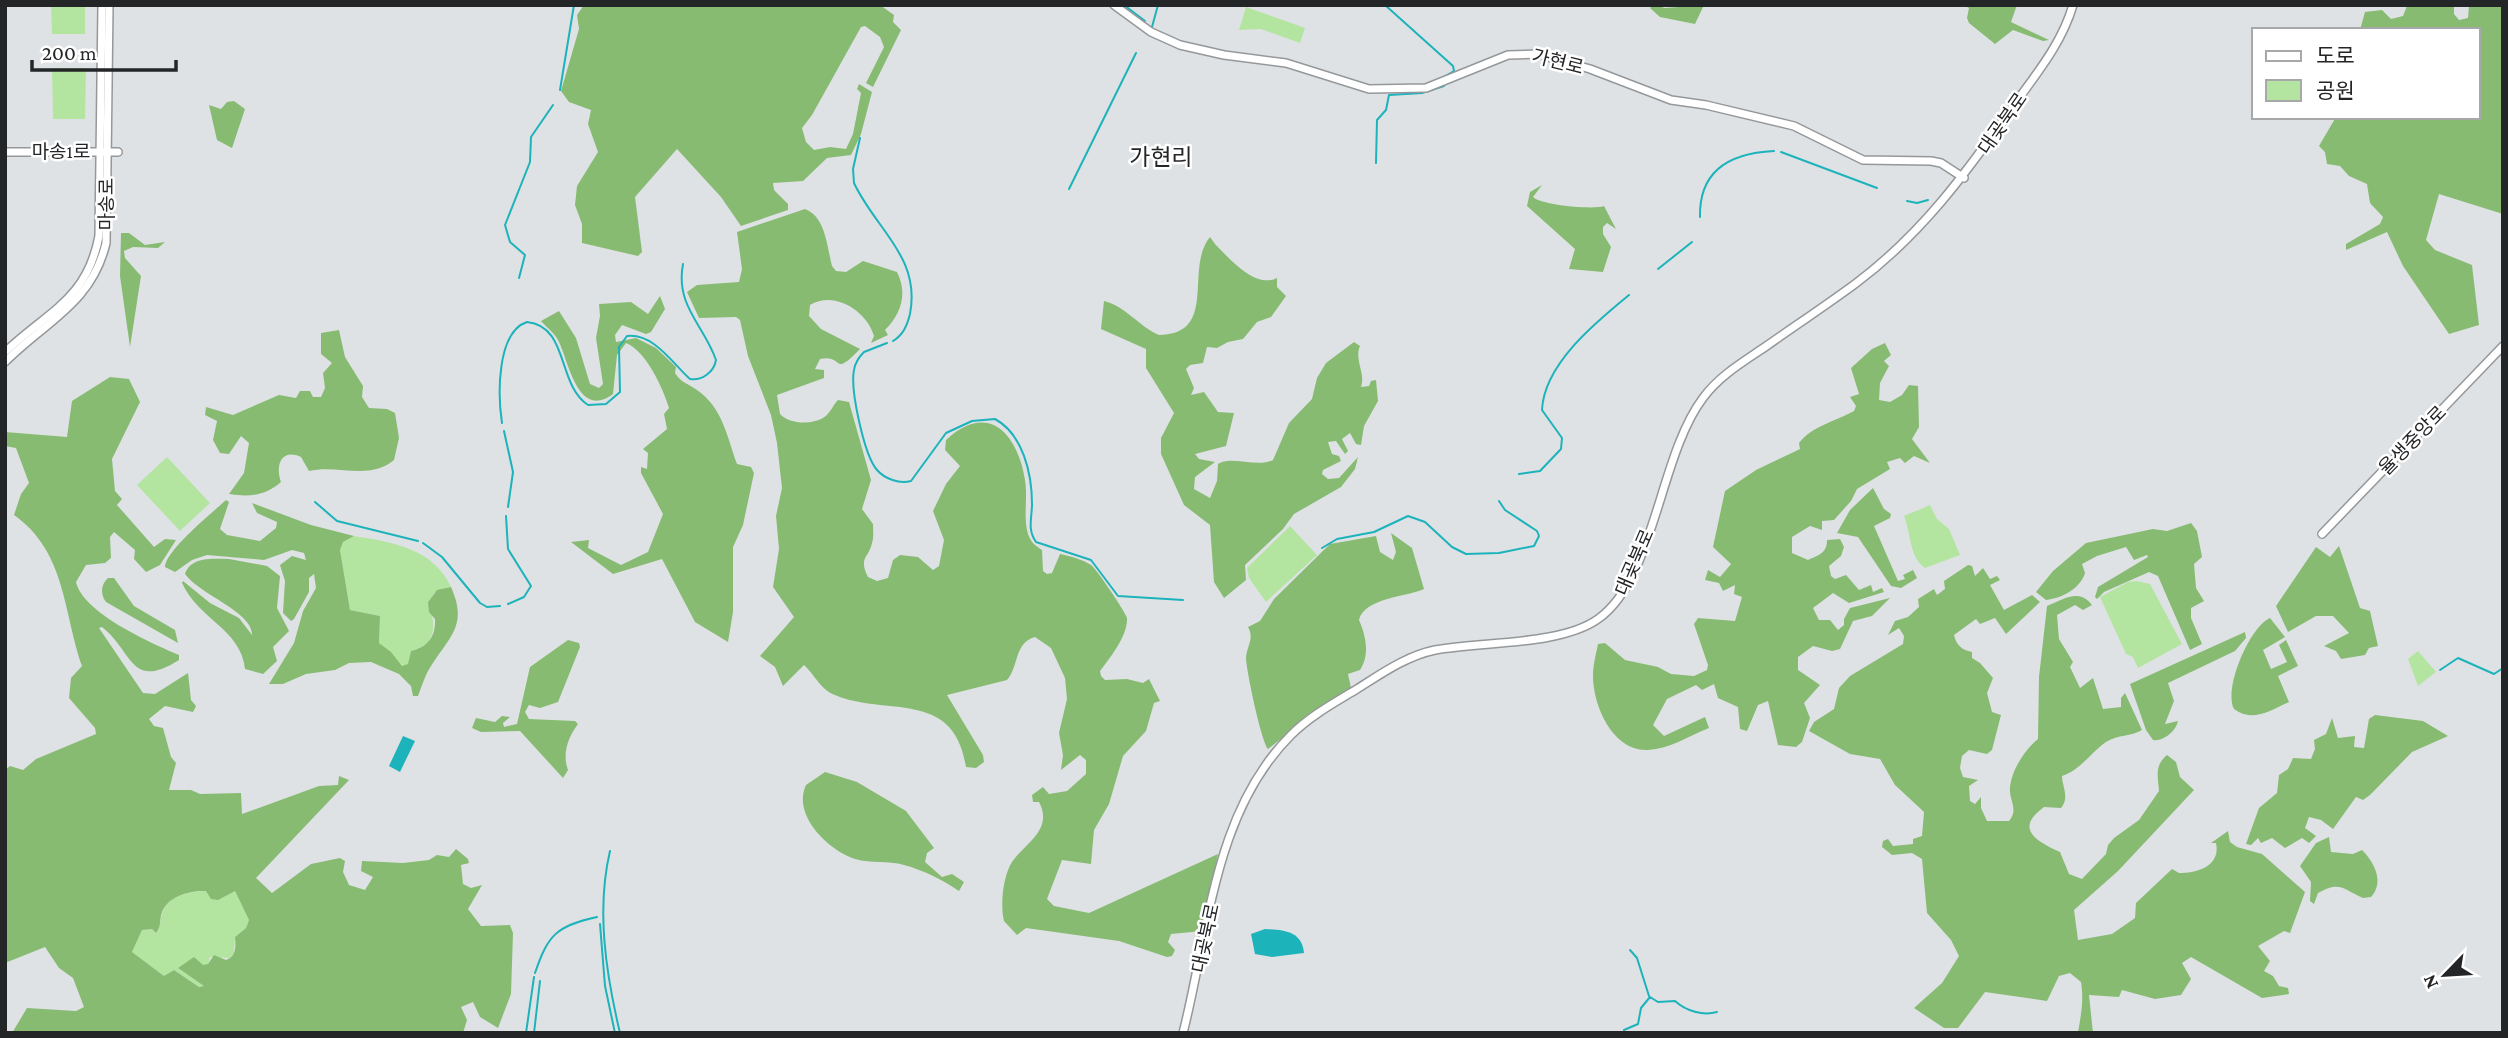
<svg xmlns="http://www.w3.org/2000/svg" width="2508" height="1038" font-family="'Crimson Pro','Noto Sans KR',serif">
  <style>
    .green { fill: #b4e5a0 }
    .forest { fill: #87bb72; fill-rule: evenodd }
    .water { fill: #1cb3ba }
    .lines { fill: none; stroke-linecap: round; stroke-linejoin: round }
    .stream { stroke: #1cb3ba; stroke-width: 2 }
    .minor-casing { stroke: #95989a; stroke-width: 10 }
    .minor { stroke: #fff; stroke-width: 7 }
    .labels { text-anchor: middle; stroke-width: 5; stroke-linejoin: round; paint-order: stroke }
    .street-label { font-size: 19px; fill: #242527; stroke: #fff }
    .quarter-label { font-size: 23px; fill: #242527; stroke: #fff }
  </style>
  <rect width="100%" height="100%" fill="#dfe2e5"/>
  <!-- green -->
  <g class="green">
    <path d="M51 5H85V34H52Z"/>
    <path d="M1246 7 1305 28 1300 43 1261 29 1239 30Z"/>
    <path d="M52 68H86L85 119H53Z"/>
    <path d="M167 457 210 503 180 531 137 485Z"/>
    <path d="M1930 505 1937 519 1949 529 1960 555 1925 568C1909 557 1911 533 1904 516Z"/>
    <path d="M1290 526 1317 555 1266 602 1249 578 1247 568Z"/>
    <path d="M354 536C392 542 433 548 451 587L435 592 428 602C436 624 438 644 411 651L409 664 404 667 379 643 380 616 350 610 340 550 343 542Z"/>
    <path d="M2137 581 2150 584 2182 644 2138 668 2133 657 2126 654 2100 597 2128 582Z"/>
    <path d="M2418 651 2436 672 2418 686 2408 659Z"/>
    <path d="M203 891H235L249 920 246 928 235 937 234 953 230 958 210 957 208 965 179 969 205 986 199 987 174 970 164 976 132 952 142 930 152 929 156 933C162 925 159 920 163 911 169 896 188 892 203 891Z"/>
  </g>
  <!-- forest -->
  <g class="forest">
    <path d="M584 5H880L894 15 893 22 901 30 873 87 866 83 884 47 880 37 865 26 861 27 812 115 802 128 806 142 814 150 830 147 846 149 853 134 861 93 857 89 859 84 872 92 861 134 851 155 827 158 803 181 773 183 774 190 788 204V210L741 226 721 197 677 149 635 197 642 252 638 256 582 243V224L575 205 577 186 598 152 588 124 591 110 569 102 561 91 579 29 577 15Z"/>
    <path d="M1653 5 1665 8 1704 5 1695 24 1660 17 1650 8Z"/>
    <path d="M1963 5H2017L2011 22 2049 40 2043 41 2013 30 1995 44 1969 23 1967 18 1969 8Z"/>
    <path d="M2454 5V14L2459 20 2468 18 2469 5H2503V214L2439 194 2426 240 2435 250 2472 265 2479 325 2449 334 2403 266 2387 232 2346 250V244L2380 224 2383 217 2370 203 2367 184 2349 176 2340 166 2327 164 2325 152 2319 146 2336 117H2478V30H2360L2365 12 2382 10 2391 19 2403 16 2407 6Z"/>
    <path d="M234 101 245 109 232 148 217 140 209 105 221 109 227 102Z"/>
    <path d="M1542 185 1533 197C1541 205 1593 210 1604 206L1616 229 1607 223 1603 227V234L1611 247 1603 272 1569 269 1575 249 1527 206 1530 192Z"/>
    <path d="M805 209C826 217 827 247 832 266L836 271 846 272 863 261 897 272C908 294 901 314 885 330L888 335 871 343 874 336C867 311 834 290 810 305L809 316 821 329 860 349C831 379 845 354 820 359L815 369 824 370V378L777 395 780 414C789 424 811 425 823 418 830 414 833 405 838 400L849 402 871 480 862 509 873 524C873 530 874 537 872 543 869 558 858 557 868 577L877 581 888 578 893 560 900 555 918 557 933 570 939 566 944 540 933 511 946 484 960 466 945 450 946 440C989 400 1018 435 1025 480 1028 498 1023 517 1028 534 1031 543 1036 546 1042 550L1043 571 1047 574 1052 573 1060 554C1069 556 1082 559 1091 565 1096 568 1126 613 1127 618 1128 635 1110 658 1100 671L1101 676 1105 680 1127 679 1143 683 1149 679 1160 701 1154 703 1146 731 1123 756 1109 804 1094 830 1091 864 1062 860 1047 899 1054 906 1089 913 1218 854 1202 931 1171 934 1168 942 1175 950 1172 956 1167 957 1119 941 1026 928 1017 935 1004 921C1000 905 1003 876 1012 862 1024 844 1054 830 1039 802H1033L1032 795 1043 787 1049 794 1067 791 1086 774V760L1080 755 1061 770 1063 755 1059 733 1067 699 1065 678 1051 648 1035 637C1014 643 1019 666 1007 680L947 695 983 755 984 762 976 768 966 767C954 688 886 717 835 695 821 690 814 674 804 665L783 686 775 667 760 656 794 617 773 587 779 549 776 516 782 488 777 443 771 415 748 356 740 320 736 317 699 318 687 292 697 285 739 282 742 269 737 232Z"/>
    <path d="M121 233H129L145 245 165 242 158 248 133 247 124 251 125 258 141 276 130 347 120 276Z"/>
    <path d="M1210 237 1215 244C1230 259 1255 289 1277 278V287L1286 296 1271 317 1257 322 1243 339 1228 342 1217 348 1207 347 1203 363 1190 365 1186 369 1194 388 1191 395 1204 392 1218 412 1234 413 1226 446 1195 454 1199 459 1215 462 1195 477 1194 489 1210 498 1217 481 1218 464C1230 455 1257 468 1273 460L1289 423 1312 399 1317 378 1326 363 1354 342 1360 346C1354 360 1366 373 1361 387L1369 386 1371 381 1376 380 1378 401 1364 426 1361 445 1356 444 1350 433 1342 439 1348 451 1345 454 1336 441 1328 442 1332 454 1339 456 1341 461 1323 470 1322 474 1328 479 1339 478 1358 457 1355 469 1341 487 1294 514 1283 529 1245 565 1246 580 1224 598 1214 582 1210 525 1184 505 1161 454V438L1174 413 1146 368V349L1101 329 1104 301C1127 307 1138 326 1159 335 1219 334 1184 268 1210 237Z"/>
    <path d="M660 296 665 309 651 332 646 334 622 325 615 335 616 342 636 338 656 348 676 367 675 373C681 383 689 384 697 390 723 408 727 437 737 464L751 467 754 473 743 525 733 547V612L728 642 695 622 662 559 613 574 571 542 589 540 588 548 621 565 648 552 663 514 641 473V467L647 469 648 453 643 449 667 429 664 414 669 408C663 388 646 351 626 343L617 355 613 394C578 420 569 363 559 342 555 333 547 328 541 321L559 311 576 338 590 384 599 388 603 384 596 338 600 316 599 304 631 302 648 314Z"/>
    <path d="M339 330 345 357 363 386 362 397 369 408 387 409 395 413 399 438 394 460C369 481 338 464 309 471L301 457C281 448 275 466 281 482 265 496 249 497 229 494L244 473 249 443 241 436 229 454 220 453 213 440 217 421 205 415 206 407 233 415 279 395 296 398 300 391H310L313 397H321L325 388 323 373 332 363 321 354V333Z"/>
    <path d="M1885 343 1891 355 1884 361 1889 366 1880 383 1879 400 1890 402 1902 395 1909 385 1918 386 1919 427 1912 439 1930 463 1914 456 1905 463 1900 458 1887 462 1890 469 1857 489 1851 501 1834 520 1822 521V530L1810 526 1792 537V553L1808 560C1819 555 1827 553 1827 540L1840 539 1844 547 1841 556 1829 566 1831 576 1835 579 1846 575 1859 590 1871 585 1873 592 1882 588 1884 592 1849 603 1833 593 1813 608 1819 620H1830L1838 630 1844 625V619L1850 608 1890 598 1872 616 1853 621 1840 649 1832 651 1813 646 1798 657V670L1820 685 1804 703 1810 718 1802 742 1796 747 1778 745 1768 701 1758 705 1747 731 1740 729 1738 707 1718 698 1714 684 1702 690 1696 685 1667 699 1653 725 1664 736 1705 717 1709 728C1688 736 1670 749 1648 750 1613 752 1593 706 1593 676 1593 665 1596 654 1598 644L1605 643 1625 660 1658 667 1671 674 1694 676 1707 670 1708 665 1694 624 1698 618 1735 621 1742 597 1734 594 1735 585 1723 591 1719 583 1705 580 1708 570 1720 577 1731 564 1713 547 1725 491 1756 470 1800 449 1799 443C1812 426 1836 421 1854 411L1856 406 1850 397 1859 394 1851 368 1872 349Z"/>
    <path d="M110 377 129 379 140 402 112 459 115 491 122 499 117 505 154 547 165 539 176 540 160 565 146 572 134 559 135 550 114 532 110 537 111 558 105 563 86 565 76 582C83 613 151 643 179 655V660C130 691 133 651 102 627L99 628 143 693 155 694 188 673 191 700 196 706 193 712 165 706 149 719 154 726 163 728 171 757 176 763 169 790H191L200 794 241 793 242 814 319 786 338 785 339 776 349 780 256 878 272 893 311 864 340 858 345 861 343 872 349 885 365 890 373 877 361 871 362 861 403 863 429 860 437 855 449 857 456 849 468 859 469 863 461 865 463 884 471 888 482 885 468 909 481 926 510 925 513 933 511 994 498 1028 480 1017 473 1002 461 1007 467 1020 463 1033H12L27 1008 76 1011 84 1007 73 978 59 968 45 947 5 963V770L10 766 23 770 36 759 96 734 95 728 69 698 71 678 82 666C63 611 66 552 14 515L21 494 29 483 16 448 5 446V432L67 437 72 401ZM206 891 211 899 218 900 235 891 249 920 246 928 235 937C236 948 236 956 226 960L214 955 208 964 203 965 194 957 178 968 204 986 199 987 174 970 164 976 132 952 142 930 152 929 156 933C162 925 159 920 162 912 168 896 191 890 206 891Z"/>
    <path d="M1873 488 1884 509 1891 514 1890 518 1874 526 1898 581 1905 579 1903 575 1913 570 1917 578 1901 588 1891 586 1858 537 1837 533 1850 510Z"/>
    <path d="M226 500 229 502 220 529 227 535 260 541 276 528 277 522 257 513 252 503 311 525 354 536 343 542 340 550 350 610 380 616 379 643 391 652 402 666 408 664 411 651C427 647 436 637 435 619L429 612 428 602 437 590 451 587C468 625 450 636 431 666 425 675 422 686 418 696H413L411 686 399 674 371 662 349 663 335 670 306 674 283 684H269L294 643 303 611 316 588 314 574 309 578V592L294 619 291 621 283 613 285 581 280 565 292 556 306 560 304 553 292 550 264 560 207 555 192 560 175 572 165 567C165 551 212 513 226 500Z"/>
    <path d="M2191 523 2197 531 2202 557 2194 564 2196 588 2204 601 2191 608V618L2202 644 2190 650 2158 576 2149 572 2104 592 2097 599 2095 597 2098 587 2148 557 2147 555 2134 560 2126 547 2097 556 2082 564 2085 573C2081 587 2064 598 2046 600L2036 592 2053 571 2086 543 2153 529 2167 531Z"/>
    <path d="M1391 533 1412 548 1424 589C1406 597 1364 598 1359 620 1366 636 1370 655 1360 670L1348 674 1351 688 1308 717 1268 749C1261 740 1247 673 1246 659 1246 646 1255 639 1248 627L1260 621 1274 599 1330 544 1376 536 1380 552 1393 560 1396 552Z"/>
    <path d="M2339 546 2360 608 2370 611 2378 646 2369 648 2365 655 2341 659 2336 651 2324 646 2349 633 2333 616H2316L2288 632 2276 606 2316 547 2330 557Z"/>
    <path d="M229 559 267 566 280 576 277 608 289 631 273 647 277 661 263 674 245 669C241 629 199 620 182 583L183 581 210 603 239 618 252 635C253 612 200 595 185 574 191 556 214 559 229 559Z"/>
    <path d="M1968 565 1972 566 1975 576 1983 568 1990 579 1997 576 2000 580 1990 585 2004 610 2032 595 2040 602 2006 634 1995 618 1980 624 1976 619 1954 635C1956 645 1962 650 1972 652V658L1980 663 1993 678 1987 693 1992 712 2001 715 1992 750 1987 754 1969 750 1962 756 1960 768 1963 777 1978 780 1969 786 1970 801 1975 804 1981 797V808L1987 821H2009C2019 809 2009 801 2010 788 2011 771 2025 749 2038 739L2039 677 2047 606C2064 599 2079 588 2092 605L2083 610 2075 605 2057 615 2059 639 2073 662 2070 667 2080 688 2093 678 2103 709 2121 707V698L2125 693 2142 730C2130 737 2119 734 2106 742 2090 753 2082 769 2062 776 2062 787 2070 797 2061 808L2044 807C2014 829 2036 841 2060 852L2069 874 2082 879 2106 854 2108 845 2114 838 2139 820 2159 791C2158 776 2154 766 2167 755L2176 762 2180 777 2194 790 2118 871 2074 910 2078 940 2112 934 2135 918 2136 903 2172 869 2179 873C2197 873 2221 866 2216 843H2211L2228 831 2230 842 2237 847 2262 854 2305 892 2290 933 2284 931 2258 946 2270 961 2264 971 2273 976 2279 986 2288 988 2289 994 2262 998 2191 957 2182 963 2191 979 2181 995 2155 999 2122 990 2119 997 2089 995 2093 1033H2078C2081 1014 2084 1001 2081 982L2070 973 2059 976 2047 1001 1985 992 1958 1028H1944L1914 1008 1942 983 1959 956 1951 940 1927 913 1922 859 1912 853 1892 855 1882 847 1883 841 1888 839 1893 846 1913 844V839L1922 836 1924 812 1895 785 1880 759 1850 754 1809 731 1814 722 1834 709 1839 688 1850 676 1903 644 1904 636 1899 628 1888 635 1895 621 1908 617 1919 607 1918 599 1934 589 1937 595 1945 589 1944 581Z"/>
    <path d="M114 578 134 606 175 630 178 643 106 602C100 594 101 584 108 578Z"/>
    <path d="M2270 618 2285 637 2263 650 2271 669 2287 662 2279 645 2286 640 2298 666 2278 676 2289 702C2271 710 2252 723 2234 709 2223 689 2250 626 2270 618Z"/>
    <path d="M2245 632 2246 638 2235 651 2168 683 2174 701 2165 724 2178 721C2176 731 2163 742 2153 740L2146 730 2130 684Z"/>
    <path d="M568 640 579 643 580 647 558 702 540 708 529 705 525 712 529 719 575 721 578 724C568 737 562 754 568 770L563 778 520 731 481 732 472 728 476 718 495 722 502 716 510 717 503 723 504 727 517 724 530 667Z"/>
    <path d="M2375 715 2423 721 2448 736 2412 752 2370 795 2363 800 2356 797 2333 829 2321 820 2309 817 2305 828 2316 836 2309 843 2302 838 2285 848 2272 838 2261 843 2258 838 2251 845 2246 844 2259 808 2277 793 2279 775 2288 769 2293 758 2311 759 2315 749 2314 740 2326 734 2332 718 2338 738 2355 736 2354 747 2364 748 2369 719Z"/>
    <path d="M825 772 857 782 906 811 934 848 927 853 925 862 942 877 952 874 964 882 959 891C943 880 923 870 904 865 888 860 871 864 855 859 828 850 792 815 806 785Z"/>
    <path d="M2329 837 2331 852 2353 854 2362 850C2374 862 2385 882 2371 897L2363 898C2344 890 2341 880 2318 893L2314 904 2310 901 2311 882 2300 866 2316 843Z"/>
  </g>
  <!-- water -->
  <g class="water">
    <path d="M403 736 415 741 400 772 389 766Z"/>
    <path d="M1265 929C1284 930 1302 931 1304 953L1272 957 1255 954 1251 934Z"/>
  </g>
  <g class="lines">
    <!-- stream -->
    <g class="stream">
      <path d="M1124 5 1145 21"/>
      <path d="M1385 5 1453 66 1454 71 1442 78"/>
      <path d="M1152 27 1158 5"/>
      <path d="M560 90 574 5"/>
      <path d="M860 138 853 169 854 183C876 230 921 257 910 314 907 326 903 335 893 341"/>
      <path d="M1781 152 1877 188"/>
      <path d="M1376 163 1377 120 1386 110 1389 95 1422 93 1444 86"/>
      <path d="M1069 189 1136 53"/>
      <path d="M1907 201 1917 203 1928 200"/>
      <path d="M1700 217C1699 171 1730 153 1774 151"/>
      <path d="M1658 269 1692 242"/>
      <path d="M519 278 525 255 510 242 505 225 530 162 531 137 553 105"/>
      <path d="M887 343 864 352C859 357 855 363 854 370 850 389 864 455 877 470 885 479 899 484 911 481L946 433 972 421 995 419C1023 434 1032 474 1032 504 1032 518 1027 529 1036 542L1091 560 1118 596 1183 600"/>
      <path d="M502 423C498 397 496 332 527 322 569 326 557 385 588 405L606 404 620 392 619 347 627 336C654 333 673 364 690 379 702 381 714 372 716 360 704 325 675 306 683 264"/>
      <path d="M504 431 513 472 508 507"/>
      <path d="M1519 474 1540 471 1561 449 1562 438 1542 410C1544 364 1596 322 1629 295"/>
      <path d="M315 502 337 521 418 541"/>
      <path d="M506 516 508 549 531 586 524 597 508 604"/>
      <path d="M423 543 442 557 480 603 487 607 500 606"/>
      <path d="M1322 548 1337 539 1374 532 1408 516 1425 522 1452 547 1466 554 1499 553 1534 546 1539 536 1537 531 1505 510 1499 501"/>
      <path d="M2440 670 2458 658 2494 674 2503 668"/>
      <path d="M610 851C596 910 606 974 620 1033"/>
      <path d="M600 924 605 986 615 1033"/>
      <path d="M1630 950 1637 958 1649 996"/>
      <path d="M535 973C548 935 556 926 597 917"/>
      <path d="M1624 1030 1638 1024 1641 1008 1650 997 1658 1002 1675 1001C1686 1011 1703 1016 1717 1012"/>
      <path d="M526 1033 534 977"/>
      <path d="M534 1033 540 981"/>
    </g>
    <!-- minor casing -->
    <g class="minor-casing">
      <g id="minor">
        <path d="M1114 5 1151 32 1180 45 1224 55 1286 63 1369 89 1426 88 1508 55 1538 54 1590 69 1671 100 1706 105 1794 126 1863 160 1931 161 1941 163 1964 178"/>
        <path d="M5 152H118"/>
        <path d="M5 352C48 311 87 300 99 236L102 5"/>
        <path d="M5 362C46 321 92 303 106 243L109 5"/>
        <path d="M2322 534 2503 346"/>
        <path d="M1183 1033C1209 932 1213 813 1291 735 1310 716 1334 703 1357 689 1381 674 1406 656 1435 650 1481 641 1560 646 1598 619 1655 579 1659 456 1703 398 1719 376 1743 362 1765 347 1795 326 1825 306 1855 284 1922 234 1966 173 2014 105 2037 73 2062 43 2073 5"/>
      </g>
    </g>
    <!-- minor -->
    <use href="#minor" class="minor"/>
  </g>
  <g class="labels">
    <!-- street labels -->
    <g class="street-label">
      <text transform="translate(1558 61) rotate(14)" y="7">가현로</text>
      <text transform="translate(2002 123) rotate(-55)" y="7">대곶북로</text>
      <text x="61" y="158">마송1로</text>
      <text transform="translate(106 204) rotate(-90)" y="7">마송로</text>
      <text transform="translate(2412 440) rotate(-46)" y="7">율생중앙로</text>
      <text transform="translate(1634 562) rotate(-67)" y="7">대곶북로</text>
      <text transform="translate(1205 938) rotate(-78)" y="7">대곶북로</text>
    </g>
    <!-- quarter labels -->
    <g class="quarter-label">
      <text x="1161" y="165">가현리</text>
    </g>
  </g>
  <!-- border -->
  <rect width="2508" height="1038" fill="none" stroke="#242527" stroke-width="14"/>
  <!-- legend -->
  <rect x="2252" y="28" width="228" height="91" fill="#ffffff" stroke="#a7a8a9" stroke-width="2"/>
  <rect x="2266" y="51" width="35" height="10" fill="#ffffff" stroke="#a7a8a9" stroke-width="2"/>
  <text x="2316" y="63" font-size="21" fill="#242527">도로</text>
  <rect x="2266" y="80" width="35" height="21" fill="#b4e5a0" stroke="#a7a8a9" stroke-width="2"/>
  <text x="2316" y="98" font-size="21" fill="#242527">공원</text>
  <!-- north arrow -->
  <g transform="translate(2445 975) rotate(245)" stroke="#ffffff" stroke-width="5" paint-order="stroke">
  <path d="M0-5L12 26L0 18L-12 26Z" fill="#242527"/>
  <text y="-10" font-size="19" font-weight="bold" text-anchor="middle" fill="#242527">N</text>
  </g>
  <!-- scale -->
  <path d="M32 60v10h144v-10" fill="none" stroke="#242527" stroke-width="3.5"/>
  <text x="42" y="60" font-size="21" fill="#242527" stroke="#ffffff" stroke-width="5" paint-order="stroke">200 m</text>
</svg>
